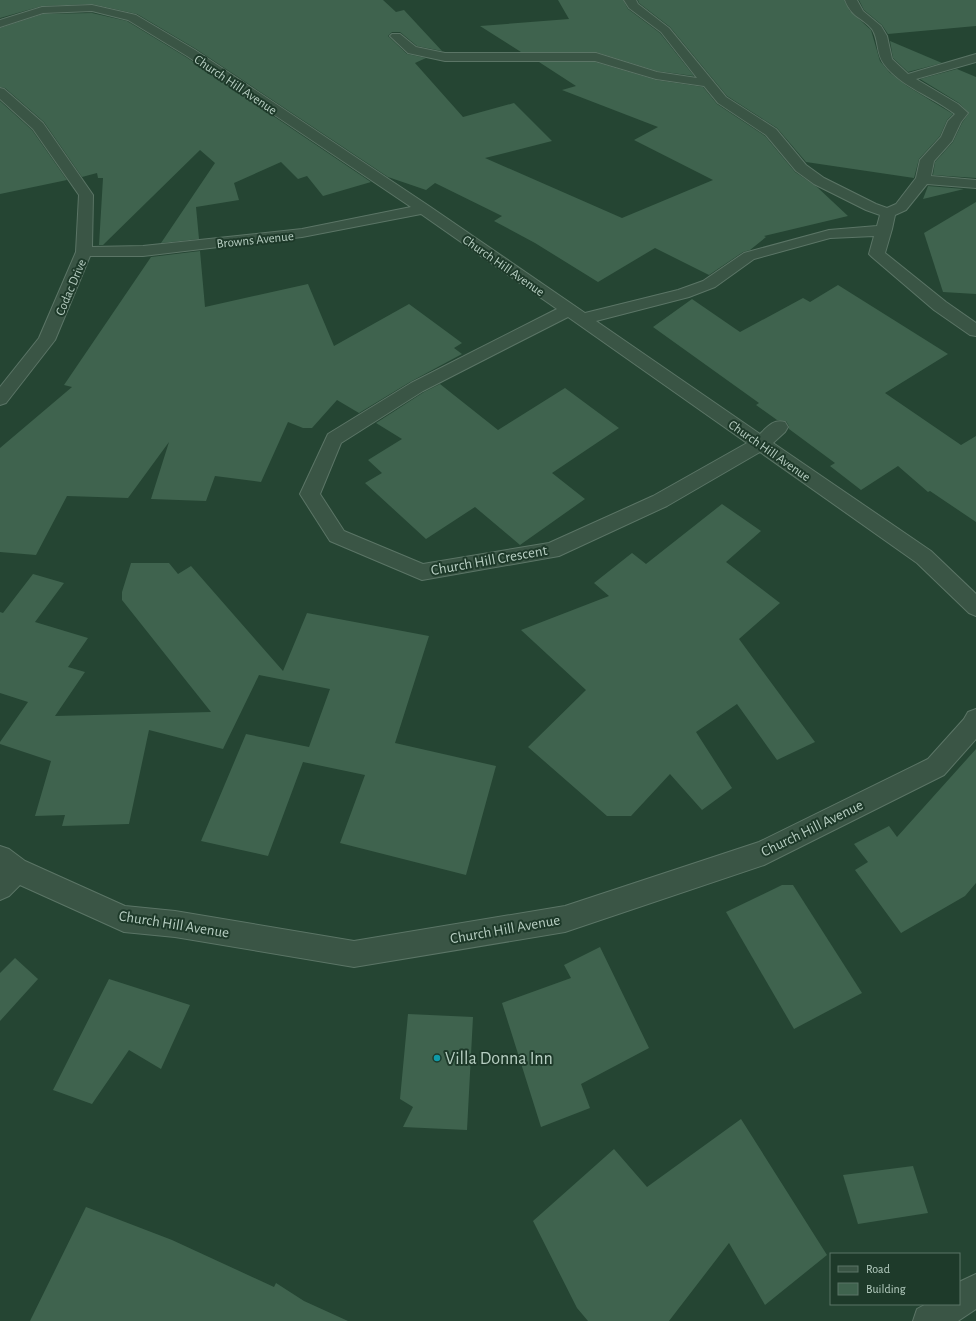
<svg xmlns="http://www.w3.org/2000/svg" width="976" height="1321" font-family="'Alegreya Sans',sans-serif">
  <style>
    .building { fill: #3f634e }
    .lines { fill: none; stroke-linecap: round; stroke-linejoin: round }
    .minor-casing { stroke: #5b7566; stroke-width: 2 }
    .minor { fill: #3a5545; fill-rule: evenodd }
    .culture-dot { fill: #0f9aa8; stroke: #1e3a2a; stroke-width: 1.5 }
    .labels { text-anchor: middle; stroke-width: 4; stroke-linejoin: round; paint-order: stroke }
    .far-street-label { font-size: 13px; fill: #b7cec2; stroke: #1e3a2a }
    .street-label { font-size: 15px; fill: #b7cec2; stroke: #1e3a2a }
    .near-poi-label { font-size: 18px; fill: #b7cec2; stroke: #1e3a2a; text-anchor: start }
  </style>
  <rect width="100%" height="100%" fill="#254533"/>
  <!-- building -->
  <g class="building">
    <path d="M0 0H383L396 12 404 10 442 51 417 46 400 32H392L388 36 407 54 426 58 415 63 463 117 514 103 552 141 485 158 622 218 713 180 634 140 658 127 562 90 576 86 539 62H595L656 80 703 87 717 104 765 136 795 172 817 187 848 216 764 236 766 237 750 250 743 252 709 275 655 248 598 282 535 243 494 221 502 216 435 183 426 190 388 177 196 49 137 14 92 4 42 6 0 18Z"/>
    <path d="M558 0H623L628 9 660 33 694 76 657 71 596 52H521L480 26 569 19Z"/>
    <path d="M638 0H844L850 11 871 30 880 61 890 73 907 86 953 114 947 120 940 136 919 159 914 178 806 162 777 128 727 96 670 27 639 3Z"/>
    <path d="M859 0H976V26L888 34 882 25 864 10Z"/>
    <path d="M92 13 127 21 186 57 371 182 323 196 307 176 298 179 281 162 234 183 239 200 196 207 199 239 161 243 215 163 200 150 103 245H99L103 178H98L97 173 82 177 44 122 5 88 0 87V28L43 14Z"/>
    <path d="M890 41 942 63 908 72 893 58Z"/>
    <path d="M957 69 976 77V178L933 175 935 162 953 142 962 123 969 113 959 103 920 79Z"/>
    <path d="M0 101 32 130 67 180 0 194Z"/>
    <path d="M928 186 964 189 923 199Z"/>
    <path d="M976 202V294L943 292 924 233Z"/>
    <path d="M200 251 205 307 308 284 334 346 409 304 462 343 454 348 462 354 410 382 359 413 337 400 312 428H303L288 422 261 482 215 476 206 501 151 499 169 442 128 498 67 496 36 555 0 552V448L72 387 64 385 151 257Z"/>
    <path d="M838 285 948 354 885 393 961 445 976 436V522L930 491 928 492 898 466 861 490 830 466 835 463 789 429V426L786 421 777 420 756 405 759 403 653 327 692 299 740 332 803 298 810 302Z"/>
    <path d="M440 384 498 430 565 388 619 428 552 473 585 499 520 545 475 507 426 539 365 483 382 473 368 460 402 439 376 423 424 392Z"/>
    <path d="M722 504 761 531 726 562 780 603 739 639 815 742 777 760 737 704 696 732 732 788 702 810 670 774 631 816H607L528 747 586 690 521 630 609 596 594 583 632 553 646 564Z"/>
    <path d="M131 563H169L178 574 191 566 283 671 307 613 429 636 395 743 496 766 466 875 340 843 365 775 303 762 268 856 201 841 246 734 309 747 330 689 259 675 223 749 149 730 129 824 62 826 65 815 35 816 51 761 0 744V742L28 702 0 693V612L3 613 33 574 64 583 35 622 88 638 68 667 85 672 55 716 211 712 122 600V592Z"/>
    <path d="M976 749V883L965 896 901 933 855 870 868 862 854 844 889 826 897 837Z"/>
    <path d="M782 885H793L862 993 794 1029 726 912Z"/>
    <path d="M600 947 649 1048 581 1084 590 1108 541 1127 502 1003 571 978 564 965Z"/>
    <path d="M15 958 38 979 0 1021V973Z"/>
    <path d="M109 979 190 1005 161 1069 129 1050 92 1104 53 1090Z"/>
    <path d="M408 1014 473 1017 467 1130 403 1127 413 1107 400 1099Z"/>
    <path d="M741 1119 827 1255 765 1305 729 1243 669 1321H588L577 1308 533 1221 614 1149 647 1187Z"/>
    <path d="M913 1166 928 1213 858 1224 843 1175Z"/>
    <path d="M86 1207 172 1240 274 1287 276 1283 304 1301 348 1321H30Z"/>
  </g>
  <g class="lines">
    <!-- minor casing -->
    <g class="minor-casing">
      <g id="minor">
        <path d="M624 0H636L638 4 669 28 726 97 776 129 806 165 824 178 876 204 887 208 896 204 916 178 920 160 941 137 948 121 955 114C932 96 901 87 884 64 876 54 879 39 872 29 862 17 852 18 845 0H857L863 11 881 26 887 36 892 59 908 74 976 54V62L916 79 958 104 968 113 961 122 952 141 934 161 931 176 976 180V188L927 184 906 210 895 215 892 229 885 253 946 302 976 323V336L970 335 934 310 872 257 869 254 874 236 830 238 754 259 715 287 689 297 596 321 760 434C768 426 774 419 785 422L788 427 785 432 773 443 931 551 976 594V616L969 613 917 563 760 452 667 506 559 556 422 580 330 541 300 494 328 434 411 383 557 309 421 214 302 237 143 256H90L55 340 6 403 0 405V387L39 338 76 252 79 195 33 129 0 99V88L4 89 43 123 93 195 92 247 143 246 302 229 411 207 187 56 128 20 92 11 43 13 0 27V20L42 7 92 5 136 15 195 50 429 206 585 313 678 290 703 281 744 253 829 230 877 226 880 215 866 210 814 184 796 171 766 135 718 103 704 86 656 79 595 61H445L408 53 390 36 392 34H400L416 47 445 53H596L657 72 697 78 661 32 629 8ZM568 317 747 443 653 496 549 543 423 564 344 531 320 494 341 443 423 391Z"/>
        <path d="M976 709V739L944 775 764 865 565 932 354 967 175 937 124 932 20 885 9 896 0 900V846L9 849 25 861 125 906 175 911 354 941 565 906 759 842 928 759 964 719 968 712Z"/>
        <path d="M976 1274V1309L958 1321H913L917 1309 926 1304H959V1282Z"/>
      </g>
    </g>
    <!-- minor -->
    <use href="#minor" class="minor"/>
  </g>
  <!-- markers -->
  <circle class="culture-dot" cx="437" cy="1058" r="4"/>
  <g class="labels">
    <!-- far-street labels -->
    <g class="far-street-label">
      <text transform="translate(236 84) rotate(34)" y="5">Church Hill Avenue</text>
      <text transform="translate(255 239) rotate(-6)" y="5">Browns Avenue</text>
      <text transform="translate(504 265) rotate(35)" y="5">Church Hill Avenue</text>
      <text transform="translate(70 287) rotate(-67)" y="5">Codac Drive</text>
      <text transform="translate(770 450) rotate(35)" y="5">Church Hill Avenue</text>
    </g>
    <!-- street labels -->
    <g class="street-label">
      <text transform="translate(489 560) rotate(-10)" y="5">Church Hill Crescent</text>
      <text transform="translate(812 828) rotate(-26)" y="5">Church Hill Avenue</text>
      <text transform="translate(174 924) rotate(9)" y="5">Church Hill Avenue</text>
      <text transform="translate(505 929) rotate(-10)" y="5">Church Hill Avenue</text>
    </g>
    <!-- near-poi labels -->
    <g class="near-poi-label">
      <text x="445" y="1064">Villa Donna Inn</text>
    </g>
  </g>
  <!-- legend -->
  <rect x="830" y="1253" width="130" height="52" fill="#1e3a2a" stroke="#5b7567"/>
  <rect x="838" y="1266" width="20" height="6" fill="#3a5545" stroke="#5b7567"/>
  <text x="866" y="1273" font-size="12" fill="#b7cec2">Road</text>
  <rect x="838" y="1283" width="20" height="12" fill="#3f634e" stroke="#5b7567"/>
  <text x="866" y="1293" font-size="12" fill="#b7cec2">Building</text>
</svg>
